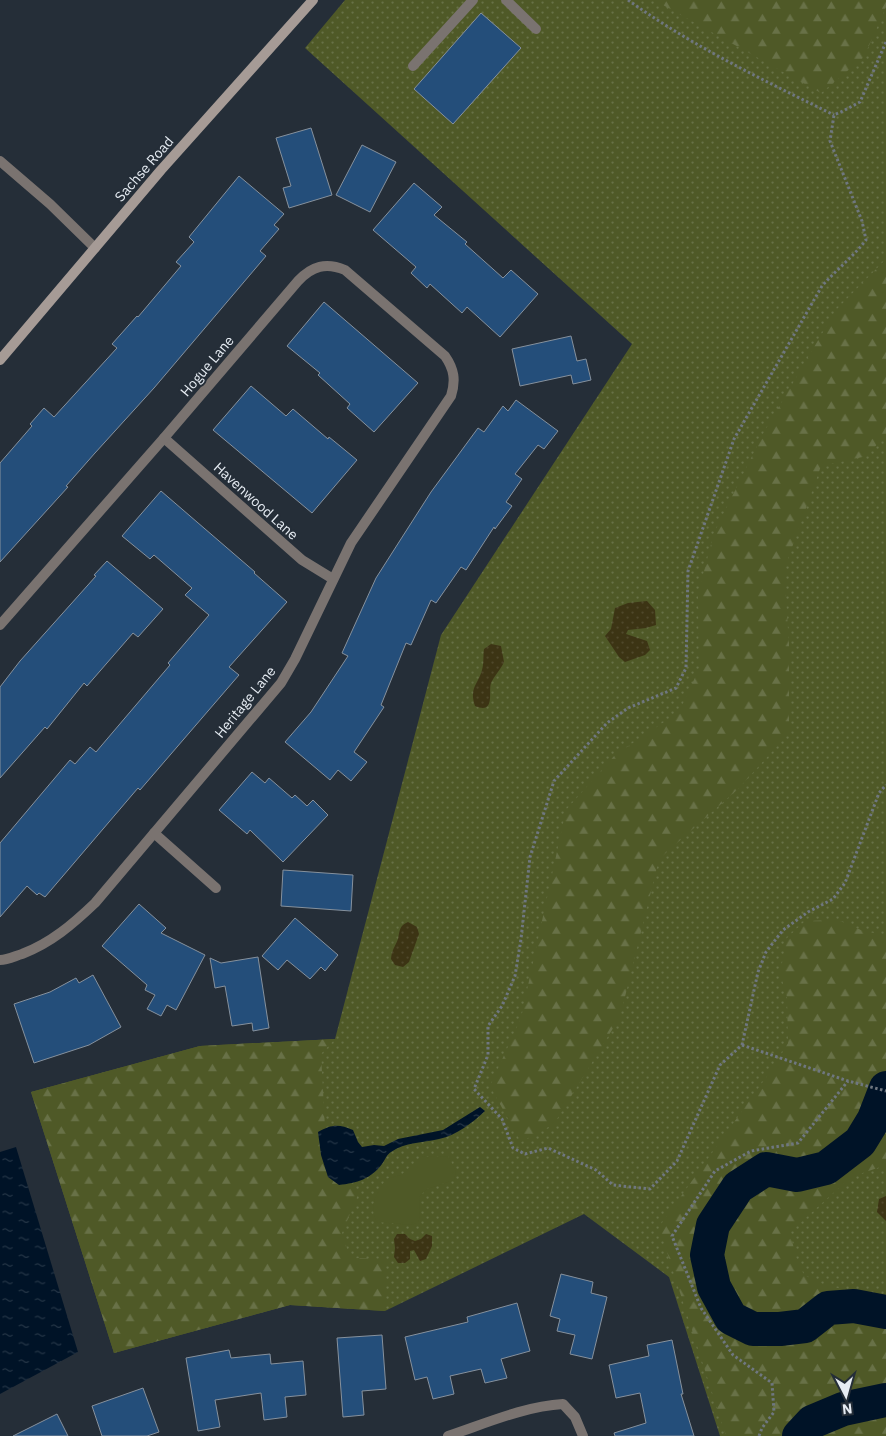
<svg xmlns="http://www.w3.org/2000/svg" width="886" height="1436" font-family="'IBM Plex Sans',sans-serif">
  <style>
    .grass { fill: url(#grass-dots) }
    .forest { fill: url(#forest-firs) }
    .sand { fill: url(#sand-dots) }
    .park { fill: #4f5927 }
    .water { fill: url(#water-ripples) }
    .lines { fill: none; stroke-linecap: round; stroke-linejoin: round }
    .river { stroke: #001327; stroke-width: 34 }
    .building { fill: #244e7a; stroke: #86919d }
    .path { stroke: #6f7780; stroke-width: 3; stroke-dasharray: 2.5 2.5; stroke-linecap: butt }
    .lane { stroke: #7a7370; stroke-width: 10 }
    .street { stroke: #7a7370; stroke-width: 10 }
    .secondary { stroke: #a69b96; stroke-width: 10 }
    .labels { text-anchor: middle; stroke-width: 4; stroke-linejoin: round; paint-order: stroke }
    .street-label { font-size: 14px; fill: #e6ecf3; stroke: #252e38 }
  </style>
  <defs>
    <pattern id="grass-dots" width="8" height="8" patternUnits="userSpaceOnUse" patternTransform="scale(1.25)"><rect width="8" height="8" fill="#4f5927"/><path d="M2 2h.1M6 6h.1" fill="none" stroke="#687147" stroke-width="1.8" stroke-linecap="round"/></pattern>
    <pattern id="forest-firs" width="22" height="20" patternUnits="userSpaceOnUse" patternTransform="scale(1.25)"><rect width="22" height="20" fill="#4f5927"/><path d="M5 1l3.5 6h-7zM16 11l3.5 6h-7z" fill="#687147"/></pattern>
    <pattern id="sand-dots" width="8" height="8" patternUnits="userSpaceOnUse" patternTransform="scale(1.25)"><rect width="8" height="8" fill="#3c3414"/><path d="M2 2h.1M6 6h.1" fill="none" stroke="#4f482b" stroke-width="1.8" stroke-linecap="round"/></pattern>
    <pattern id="water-ripples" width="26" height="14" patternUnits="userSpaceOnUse" patternTransform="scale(1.25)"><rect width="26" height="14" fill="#001327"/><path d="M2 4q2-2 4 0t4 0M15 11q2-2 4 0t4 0" fill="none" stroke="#253647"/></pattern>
  </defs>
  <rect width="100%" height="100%" fill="#252e38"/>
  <!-- grass -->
  <path class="grass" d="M345 0H886V1436H720L669 1277 584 1214 385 1311 290 1305 114 1353 31 1092 200 1046 335 1039 441 635 632 344 305 48Z"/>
  <!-- forest -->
  <g class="forest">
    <path d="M654 0H886V7L864 57 821 93Z"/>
    <path d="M886 259V434L867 456 821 466 784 570 789 644V733L738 789 659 859 620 1017 554 1124 521 1142 490 1086 521 1018 566 810 615 755 679 712 699 669 698 594 714 533 764 432 836 310Z"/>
    <path d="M838 920 861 930 886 936V1165L851 1177 790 1232 796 1257 804 1275 825 1285 872 1296 886 1304V1436H726L659 1227 775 1065 788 1043 787 997 780 973 787 938 805 921Z"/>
    <path d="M335 1039 321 1054 325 1128 318 1133 339 1185 354 1184 357 1197 342 1233 350 1258 386 1259 385 1311 290 1305 114 1353 31 1092 200 1046Z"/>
  </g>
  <!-- sand -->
  <g class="sand">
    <path d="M647 601 655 610 656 625 646 628 628 630 626 634 647 641 650 650 645 655 625 662 619 657 605 636 611 629 615 608 628 603Z"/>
    <path d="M491 644 501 646 504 662C501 669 494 676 491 683 488 691 496 715 475 706 469 687 478 685 482 670 484 664 483 655 484 649Z"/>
    <path d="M408 922 417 927 419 934 409 962 403 967 395 965 391 959C392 949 395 947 398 939 400 930 399 926 408 922Z"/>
    <path d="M886 1196V1221L877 1212 879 1199Z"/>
    <path d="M397 1234H405L410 1239 415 1241 421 1239 426 1234 432 1236V1246L426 1259 420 1261 414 1250 410 1251V1259L405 1263H398L394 1257 395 1248 394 1239Z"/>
  </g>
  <!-- park -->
  <path class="park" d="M448 1156 456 1171 454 1180 427 1189 419 1197 420 1216 418 1222 412 1225 377 1222C368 1205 377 1194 386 1179L401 1175 422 1157Z"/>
  <!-- water -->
  <g class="water">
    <path d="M480 1107 485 1111C472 1123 457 1135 439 1139 423 1143 405 1142 391 1152 387 1154 385 1160 382 1164 371 1179 357 1183 339 1185L328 1177 321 1155 318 1132C332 1124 339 1124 353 1130L358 1142 362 1147 374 1145 384 1146 398 1139 443 1130Z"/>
    <path d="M16 1147 78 1352 0 1394V1152Z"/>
  </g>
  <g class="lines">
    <!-- river -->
    <g class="river">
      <path d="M886 1088 874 1119 860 1142 826 1168 797 1175 766 1169 738 1187 713 1225 707 1255 714 1287 731 1318 753 1329H780L805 1326 828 1308 854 1306 886 1312"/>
      <path d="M799 1436 812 1422 843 1409 886 1400"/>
    </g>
  </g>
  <!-- building -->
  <g class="building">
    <path d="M481 13 521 48 453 124 414 89Z"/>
    <path d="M311 128 332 195 289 208 283 188 291 186 276 138Z"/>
    <path d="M362 145 396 162 370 212 336 195Z"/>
    <path d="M239 176 284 214 274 225 279 229 260 251 266 256 154 388 95 453 66 486 68 487 0 562V463L32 426 30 424 44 408 54 417 117 348 112 344 137 316 138 317 181 266 176 262 194 242 189 237Z"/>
    <path d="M414 183 442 207 434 215 467 242 465 244 503 278 511 270 538 294 500 337 467 307 462 313 430 284 427 288 411 273 416 267 373 230Z"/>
    <path d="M324 302 418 383 374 432 347 408 350 404 318 375 320 373 287 346Z"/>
    <path d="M571 336 577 361 586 359 591 380 573 384 571 375 520 386 512 349Z"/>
    <path d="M251 386 286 416 293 409 328 439 329 437 357 460 312 513 213 430Z"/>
    <path d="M516 400 558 431 544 449 538 445 515 474 522 479 506 502 512 506 495 529 494 527 466 570 461 567 436 603 431 600 411 645 406 643 381 705 384 707 354 752 367 762 351 781 338 770 330 780 285 742 311 712 348 656 342 653 376 578 431 492 478 428 484 432 503 406 508 411Z"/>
    <path d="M161 491 255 572 254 573 287 602 229 667 239 675 140 790 138 788 45 897 39 893 37 895 27 886 0 917V843L70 760 75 764 90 747 96 752 170 665 168 663 209 615 185 595 192 588 154 555 150 559 122 536Z"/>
    <path d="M107 561 163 609 138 637 133 633 87 686 84 683 47 729 45 727 0 778V687L20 661 96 576 94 575Z"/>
    <path d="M252 772 265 783 269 778 292 798 295 795 307 806 313 800 328 815 283 862 250 830 247 834 219 810Z"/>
    <path d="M283 870 353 875 351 911 281 906Z"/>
    <path d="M139 904 166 928 161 933 205 955 176 1010 167 1005 161 1016 147 1009 155 995 145 990 147 985 102 946Z"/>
    <path d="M295 918 338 955 325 971 321 967 310 979 287 960 278 970 262 956Z"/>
    <path d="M258 957 269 1028 253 1031 252 1023 232 1026 225 986 215 988 210 958 221 963Z"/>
    <path d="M93 975 121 1027 89 1045 34 1063 14 1004 50 992 76 978 79 983Z"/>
    <path d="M561 1274 593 1282 591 1293 607 1297 592 1359 570 1354 575 1335 557 1331 560 1319 550 1316Z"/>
    <path d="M517 1303 530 1351 501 1359 507 1378 485 1383 481 1369 450 1376 454 1394 433 1399 427 1377 415 1380 405 1337 468 1322 467 1317Z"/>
    <path d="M382 1335 386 1389 362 1391 364 1415 343 1417 337 1338Z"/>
    <path d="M672 1340 683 1394H681L694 1436H615L614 1433 646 1423 640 1393 616 1398 609 1365 649 1356 647 1345Z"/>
    <path d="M229 1350 231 1358 270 1354 271 1364 303 1361 306 1395 285 1397 287 1417 264 1420 261 1393 215 1400 220 1427 198 1431 186 1358Z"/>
    <path d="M143 1388 159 1432 147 1436H102L92 1406Z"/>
    <path d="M57 1414 68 1436H13Z"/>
  </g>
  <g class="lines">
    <!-- path -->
    <g class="path">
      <path d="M628 0C692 46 763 80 834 115"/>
      <path d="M886 42 860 102 841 112 834 115 830 141 862 221 866 240C853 257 836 270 822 286L734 439 688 571 686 668 676 688 628 708 607 723 554 781 530 857 521 939 515 976 502 1006 488 1026V1055L474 1089 502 1119 513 1148 525 1154 548 1148 596 1170 613 1185 650 1189 677 1161 720 1065 742 1045 758 972 766 952 783 930 808 912 833 899 845 883 879 793 886 785"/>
      <path d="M742 1045 848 1081 886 1091"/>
      <path d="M759 1436 762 1428 774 1412 772 1383 733 1355 701 1308 672 1236 715 1171 751 1151 798 1143 848 1081"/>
    </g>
    <!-- lane -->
    <g class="lane">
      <path d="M506 0 536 29"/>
      <path d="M413 66 473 0"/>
      <path d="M0 161 50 204 95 248"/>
    </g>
    <!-- street -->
    <g class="street">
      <path d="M164 438 302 560 333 579"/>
      <path d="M0 625 164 438 298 281C312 266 326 262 345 270L445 356C454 369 456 380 451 396L351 543 295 659 281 683 95 903C73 924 51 943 22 954 15 956 8 960 0 960"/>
      <path d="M154 833 216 888"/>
      <path d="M448 1436C484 1424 525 1406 563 1404L575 1417 583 1436"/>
    </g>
    <!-- secondary -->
    <path class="secondary" d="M0 360 161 170 313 0"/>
  </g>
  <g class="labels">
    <!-- street labels -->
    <g class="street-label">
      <text transform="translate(144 169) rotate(-49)" y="5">Sachse Road</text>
      <text transform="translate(207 366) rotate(-50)" y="5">Hogue Lane</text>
      <text transform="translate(256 501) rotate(42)" y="5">Havenwood Lane</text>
      <text transform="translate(245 702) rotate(-51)" y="5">Heritage Lane</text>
    </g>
  </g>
  <!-- north arrow -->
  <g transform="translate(846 1396) rotate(174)" stroke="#252e38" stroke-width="4" paint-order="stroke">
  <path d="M0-4L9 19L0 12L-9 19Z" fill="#e6ecf3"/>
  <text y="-8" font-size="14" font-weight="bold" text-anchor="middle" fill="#e6ecf3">N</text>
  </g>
</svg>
